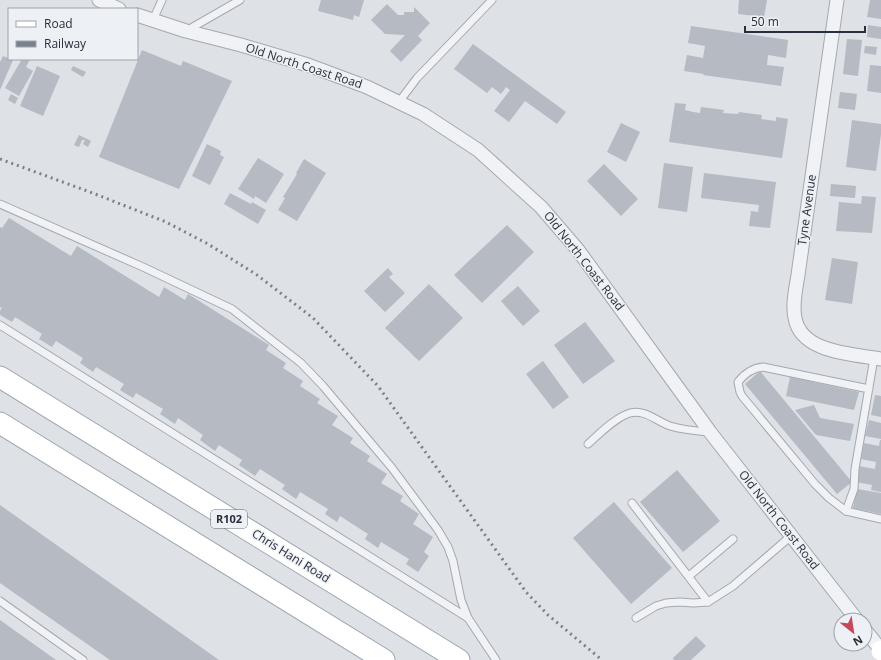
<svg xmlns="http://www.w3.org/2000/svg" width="881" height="660" font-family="'Open Sans',sans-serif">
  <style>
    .building { fill: #b5bac3 }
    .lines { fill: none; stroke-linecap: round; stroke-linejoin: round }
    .lane-casing { stroke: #a4a8b0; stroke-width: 9 }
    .street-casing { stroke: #a4a8b0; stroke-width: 15 }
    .primary-casing { stroke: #9ea6b1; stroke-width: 23 }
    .lane { stroke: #f0f2f5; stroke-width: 7 }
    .street { stroke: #f0f2f5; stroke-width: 13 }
    .secondary { stroke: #fff; stroke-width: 19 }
    .primary { stroke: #fff; stroke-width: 21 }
    .rail { stroke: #78818f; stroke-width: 3; stroke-dasharray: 2 4; stroke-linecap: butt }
    .labels { text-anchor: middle; stroke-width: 3; stroke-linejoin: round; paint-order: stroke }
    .shield { fill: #edf0f4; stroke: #636973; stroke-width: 1 }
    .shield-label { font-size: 11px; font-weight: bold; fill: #282f3c }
    .street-label { font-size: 12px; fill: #282f3c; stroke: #edf0f4 }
  </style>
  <rect width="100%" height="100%" fill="#dee1e6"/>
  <!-- building -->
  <g class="building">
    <path d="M321 0H364L359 17 354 15 353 20 318 11Z"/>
    <path d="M739 0H767L764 17 738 14Z"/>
    <path d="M870 0H881V19L867 17Z"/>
    <path d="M387 4 398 15H404V12H414V7L430 23 418 36 422 40 401 62 390 51 405 35 385 34 371 20Z"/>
    <path d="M868 25 881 27V39L867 37Z"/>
    <path d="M691 26 788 40 786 58 768 55 767 65 784 67 781 86 703 75 704 74 684 71 687 55 703 58 705 46 688 43Z"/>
    <path d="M847 39 862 40 858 76 843 74Z"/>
    <path d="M473 44 566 112 557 124 525 101 509 122 494 111 510 90 506 87 501 94 492 87 487 93 454 69Z"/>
    <path d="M865 46 877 47 876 55 864 53Z"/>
    <path d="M142 50 181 66 183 61 232 81 179 189 99 157Z"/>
    <path d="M3 56 13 60 0 90V62Z"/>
    <path d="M22 59H30L26 67 33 71 19 96 5 88Z"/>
    <path d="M870 65 881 66V93L867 91Z"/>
    <path d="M37 66 60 76 43 116 20 106Z"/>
    <path d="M73 66 86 72 83 77 71 70Z"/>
    <path d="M840 92 857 94 855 110 838 108Z"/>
    <path d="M11 94 18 98 15 104 8 100Z"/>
    <path d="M675 103 686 104 685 110 693 112 700 113 701 107 724 110 723 113 738 114 739 112 762 115 761 119 768 120 776 121V117L788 119 782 158 669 142Z"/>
    <path d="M852 120 881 124V134L876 171 846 167Z"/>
    <path d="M621 123 640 132 626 162 607 152Z"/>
    <path d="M79 135 91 141 88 147 83 144 85 140H82L79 147 74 145Z"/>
    <path d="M207 144 221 151 220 155 224 157 210 185 192 176Z"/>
    <path d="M258 158 284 174 266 203 255 196 254 199 238 189Z"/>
    <path d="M304 159 326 173 297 221 278 210 285 198 283 197 297 174 296 173Z"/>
    <path d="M664 163 693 167 687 212 658 208Z"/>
    <path d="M604 164 638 199 621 216 587 181Z"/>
    <path d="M704 173 776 182 770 228 749 226 751 211 758 212 759 205 701 198Z"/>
    <path d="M831 184 856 186 855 198 830 196Z"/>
    <path d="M230 193 251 204 252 202 266 210 258 224 224 204Z"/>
    <path d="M862 196 876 197 872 233 836 231 839 202 861 204Z"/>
    <path d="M9 218 71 256 77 246 159 297 164 287 185 300 188 294 269 345 266 350 286 363 283 368 303 381 300 386 320 399 317 403 338 416 332 425 353 438 350 443 370 456 367 461 387 474 381 483 403 496 400 501 419 514 413 524 433 537 424 552 429 556 418 572 406 564 409 559 381 542 378 548 365 539 368 534 340 516 337 522 325 514 328 509 300 492 296 499 282 489 285 485 260 469 255 476 239 465 242 460 219 445 215 451 200 440 203 435 178 418 175 424 160 414 163 409 136 393 133 398 120 390 124 384 96 367 93 372 80 363 83 358 56 341 52 347 39 339 42 334 15 317 12 322 0 315V311L2 308 0 307V227L2 228Z"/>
    <path d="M507 225 534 252 482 303 454 275Z"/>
    <path d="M832 258 858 262 852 304 825 300Z"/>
    <path d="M388 268 393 274 389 277 405 293 385 312 364 291Z"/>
    <path d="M429 284 463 318 419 361 385 328Z"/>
    <path d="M518 286 540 311 523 326 501 301Z"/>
    <path d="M585 322 615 361 583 384 554 345Z"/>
    <path d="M543 361 569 397 553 409 526 374Z"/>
    <path d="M760 371 852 482 837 494 745 384Z"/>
    <path d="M790 377 859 392 854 410 786 396Z"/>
    <path d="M875 395 881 396V417L871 415Z"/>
    <path d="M814 405 820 418 854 424 850 441 816 435 795 410Z"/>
    <path d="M869 420 881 423V439L865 436Z"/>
    <path d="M880 440H881V492L871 490 872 485 856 482 859 466 875 469 876 462 861 459 864 443 879 446Z"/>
    <path d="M677 470 720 521 683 552 640 502Z"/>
    <path d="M857 489 881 493V514L853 508Z"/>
    <path d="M614 502 672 568 631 604 573 538Z"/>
    <path d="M0 505 219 660H110L0 583Z"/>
    <path d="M0 620 56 660H0Z"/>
    <path d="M696 636 706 646 691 660H674L673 658Z"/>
  </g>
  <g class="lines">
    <!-- lane casing -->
    <g class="lane-casing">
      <g id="lane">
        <path d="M153 20 162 0"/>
        <path d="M186 31 240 0"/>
        <path d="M399 102 417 78 492 0"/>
        <path d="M0 204 143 267 232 309 301 363 323 386 392 468 438 530 448 547 453 561 461 600 468 618 496 660"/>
        <path d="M0 325 468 618"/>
        <path d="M869 389 763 367C752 368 745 373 738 382L740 392 742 396 815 484 829 498 846 511 854 489 855 469 874 358"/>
        <path d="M588 444C599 434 616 417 630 413 645 409 656 421 670 426 683 430 696 431 709 432"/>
        <path d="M632 503 708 602"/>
        <path d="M846 511 881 519"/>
        <path d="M689 576 733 539"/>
        <path d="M0 601 83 660"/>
        <path d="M636 618 656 606 666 603 680 602 693 603 708 602 733 586 791 536"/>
      </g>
    </g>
    <!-- street casing -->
    <g class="street-casing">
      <g id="street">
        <path d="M99 0 119 9"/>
        <path d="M837 0 798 275C796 288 792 304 795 318 801 353 853 354 881 359"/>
        <path d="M137 15 186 31 241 45 308 65 367 87 423 114 478 150 541 207 578 250 710 432 857 620"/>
        <path d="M865 630 881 650"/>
      </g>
    </g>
    <!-- primary casing -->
    <g class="primary-casing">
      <g id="primary">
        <path d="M0 377 459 660"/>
        <path d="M0 423 384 660"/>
      </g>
    </g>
    <!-- lane -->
    <use href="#lane" class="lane"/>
    <!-- street -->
    <use href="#street" class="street"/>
    <!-- secondary -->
    <path class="secondary" d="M881 650V651"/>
    <!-- primary -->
    <use href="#primary" class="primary"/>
    <!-- rail -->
    <path class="rail" d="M0 159 90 192 166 222 208 244 257 275 313 318 378 386 526 592 548 615 602 660"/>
  </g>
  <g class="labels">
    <!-- shield labels -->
    <rect class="shield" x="211" y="510" width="36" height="18" rx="3"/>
    <g class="shield-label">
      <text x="229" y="523">R102</text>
    </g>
    <!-- street labels -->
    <g class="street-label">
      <text transform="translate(304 66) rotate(18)" y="4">Old North Coast Road</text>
      <text transform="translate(807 210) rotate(-82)" y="4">Tyne Avenue</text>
      <text transform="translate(584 261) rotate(52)" y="4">Old North Coast Road</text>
      <text transform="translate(779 520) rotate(52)" y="4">Old North Coast Road</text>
      <text transform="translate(291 556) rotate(32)" y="4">Chris Hani Road</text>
    </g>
  </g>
  <!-- legend -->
  <rect x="8" y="8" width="130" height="52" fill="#edf0f4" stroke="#9ea3aa"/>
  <rect x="16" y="21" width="20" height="6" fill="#ffffff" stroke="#9ea3aa"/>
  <text x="44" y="28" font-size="12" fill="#282f3c">Road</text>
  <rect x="16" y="41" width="20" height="6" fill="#78818f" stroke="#9ea3aa"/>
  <text x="44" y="48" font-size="12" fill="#282f3c">Railway</text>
  <!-- north arrow -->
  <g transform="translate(853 632) rotate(150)"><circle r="19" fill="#edf0f4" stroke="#9ea3aa"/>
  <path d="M0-3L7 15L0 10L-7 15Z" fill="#c5495c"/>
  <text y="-6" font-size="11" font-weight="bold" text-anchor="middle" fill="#282f3c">N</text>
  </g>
  <!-- scale -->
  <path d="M745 26v6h120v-6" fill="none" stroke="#282f3c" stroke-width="2"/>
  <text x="751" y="26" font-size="12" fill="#282f3c" stroke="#edf0f4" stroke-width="3" paint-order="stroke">50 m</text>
</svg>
